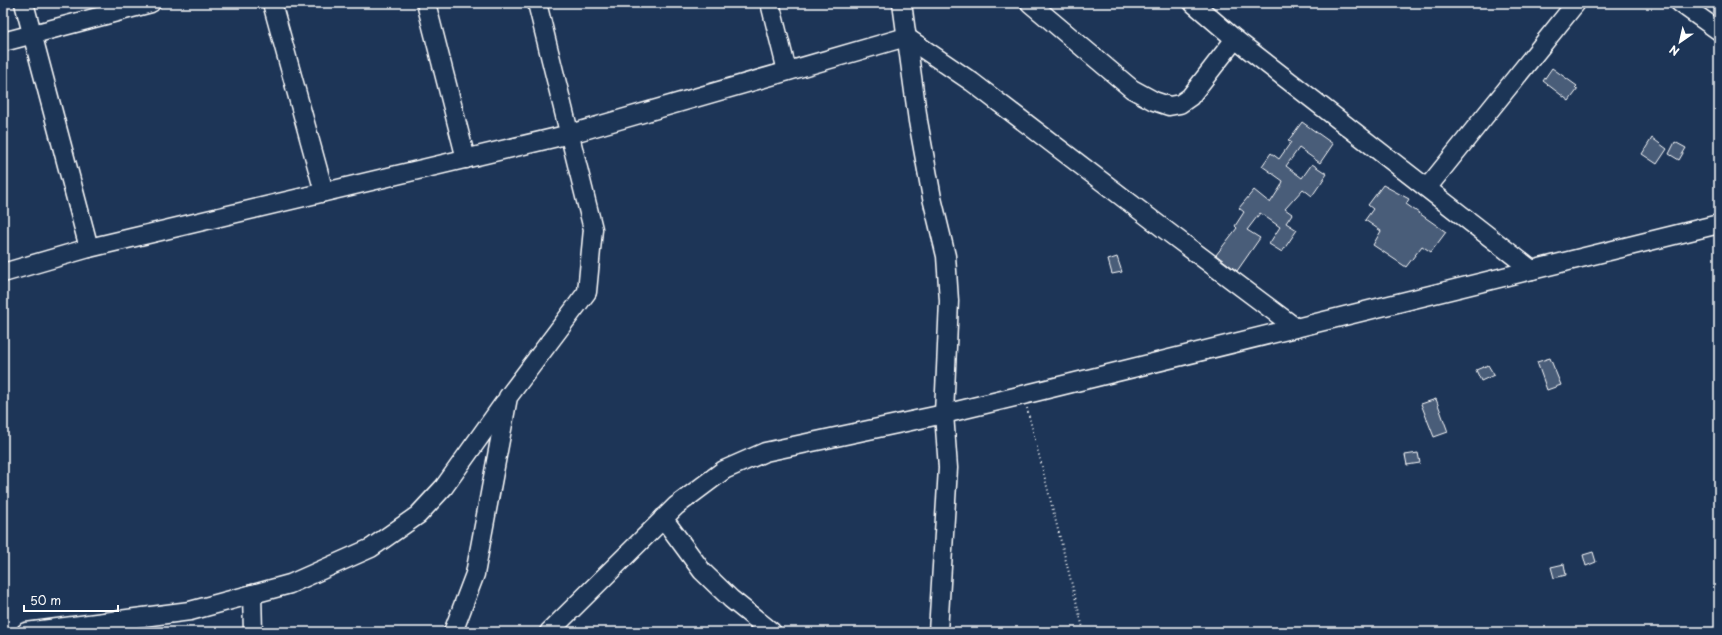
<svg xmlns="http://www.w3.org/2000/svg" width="1722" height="635" font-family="'Playpen Sans',sans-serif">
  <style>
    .building { fill: #4a5d79; stroke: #fff }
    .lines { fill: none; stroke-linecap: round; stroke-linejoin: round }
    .minor-casing { stroke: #fff; stroke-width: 21 }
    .path { stroke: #fff; stroke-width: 2; stroke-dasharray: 1 3; stroke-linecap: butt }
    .minor { stroke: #1d3557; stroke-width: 18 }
  </style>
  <rect width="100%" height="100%" fill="#1d3557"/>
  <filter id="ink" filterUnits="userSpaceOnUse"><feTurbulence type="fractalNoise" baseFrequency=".025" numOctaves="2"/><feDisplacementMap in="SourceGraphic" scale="8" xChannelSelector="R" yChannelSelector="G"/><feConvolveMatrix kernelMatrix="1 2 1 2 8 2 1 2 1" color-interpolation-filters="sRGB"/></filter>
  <g filter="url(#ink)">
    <!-- building -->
    <g class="building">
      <path d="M1552 68 1577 86 1575 88 1578 89 1569 101 1543 81Z"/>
      <path d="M1302 122 1333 144 1320 163 1299 148 1286 166 1302 178 1312 164 1327 174 1312 196 1303 189 1285 209 1292 214 1286 223 1297 230 1282 252 1269 244 1280 227 1260 213 1247 230 1260 238 1237 271 1216 255 1237 228 1235 226 1244 212 1239 208 1254 190 1270 203 1281 186 1283 181 1262 166 1271 153 1279 159 1291 142 1288 141Z"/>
      <path d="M1652 138 1667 149 1657 164 1642 154Z"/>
      <path d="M1675 142 1686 148 1679 160 1669 154Z"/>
      <path d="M1383 185 1409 199 1406 204 1446 232 1431 252 1422 246 1406 267 1373 245 1381 231 1365 220 1373 209 1368 205Z"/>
      <path d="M1117 257 1122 272 1112 274 1108 260Z"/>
      <path d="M1550 358 1561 385 1547 390 1537 362Z"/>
      <path d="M1488 365 1494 375 1481 381 1476 370Z"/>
      <path d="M1436 399 1448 432 1434 437 1421 404Z"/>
      <path d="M1418 453 1420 463 1407 465 1405 455Z"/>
      <path d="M1593 552 1596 562 1586 566 1583 555Z"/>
      <path d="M1564 564 1566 575 1554 578 1551 567Z"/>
    </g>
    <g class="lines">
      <!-- minor casing -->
      <g class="minor-casing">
        <g id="minor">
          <path d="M24 3 89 248"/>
          <path d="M272 3 324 192"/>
          <path d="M426 3 466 159"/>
          <path d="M770 3 787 71"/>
          <path d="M902 3 918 121 932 198 946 256 949 301 944 414 948 468 938 632"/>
          <path d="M1030 3 1132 89 1154 101 1169 106 1180 104 1190 97 1235 39"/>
          <path d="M1193 3 1235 39 1532 270"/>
          <path d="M1680 3 1719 31"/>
          <path d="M3 42 151 3"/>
          <path d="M1427 188 1576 3"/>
          <path d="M3 273 89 248 570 134 906 37 972 82 1172 235 1296 328"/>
          <path d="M663 518 702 571 731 599 772 632"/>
          <path d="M252 594 253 632"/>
          <path d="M26 632 190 611 290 584 371 548 418 515 444 487 504 403"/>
          <path d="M453 632 475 574 508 397 587 292 593 229 537 3"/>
          <path d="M549 632 676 506 724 470 765 452 944 414 1023 395 1719 224"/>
        </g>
      </g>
      <!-- path -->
      <path class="path" d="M1027 408 1084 632"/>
      <!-- minor -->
      <use href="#minor" class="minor"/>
    </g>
  </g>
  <!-- margin -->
  <rect width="1722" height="635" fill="none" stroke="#1d3557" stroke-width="16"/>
  <rect x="8" y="8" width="1706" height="619" fill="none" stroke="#fff" stroke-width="1.5" filter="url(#ink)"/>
  <!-- north arrow -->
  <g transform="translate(1680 42) rotate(214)" stroke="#1d3557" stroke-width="3" paint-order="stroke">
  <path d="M0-3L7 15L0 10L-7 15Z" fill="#ffffff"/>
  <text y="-6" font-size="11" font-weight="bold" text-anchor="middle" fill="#ffffff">N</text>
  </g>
  <!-- scale -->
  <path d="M24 605v6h94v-6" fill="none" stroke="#ffffff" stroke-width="2"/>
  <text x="30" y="605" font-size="12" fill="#ffffff" stroke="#1d3557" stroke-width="3" paint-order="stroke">50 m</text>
</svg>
